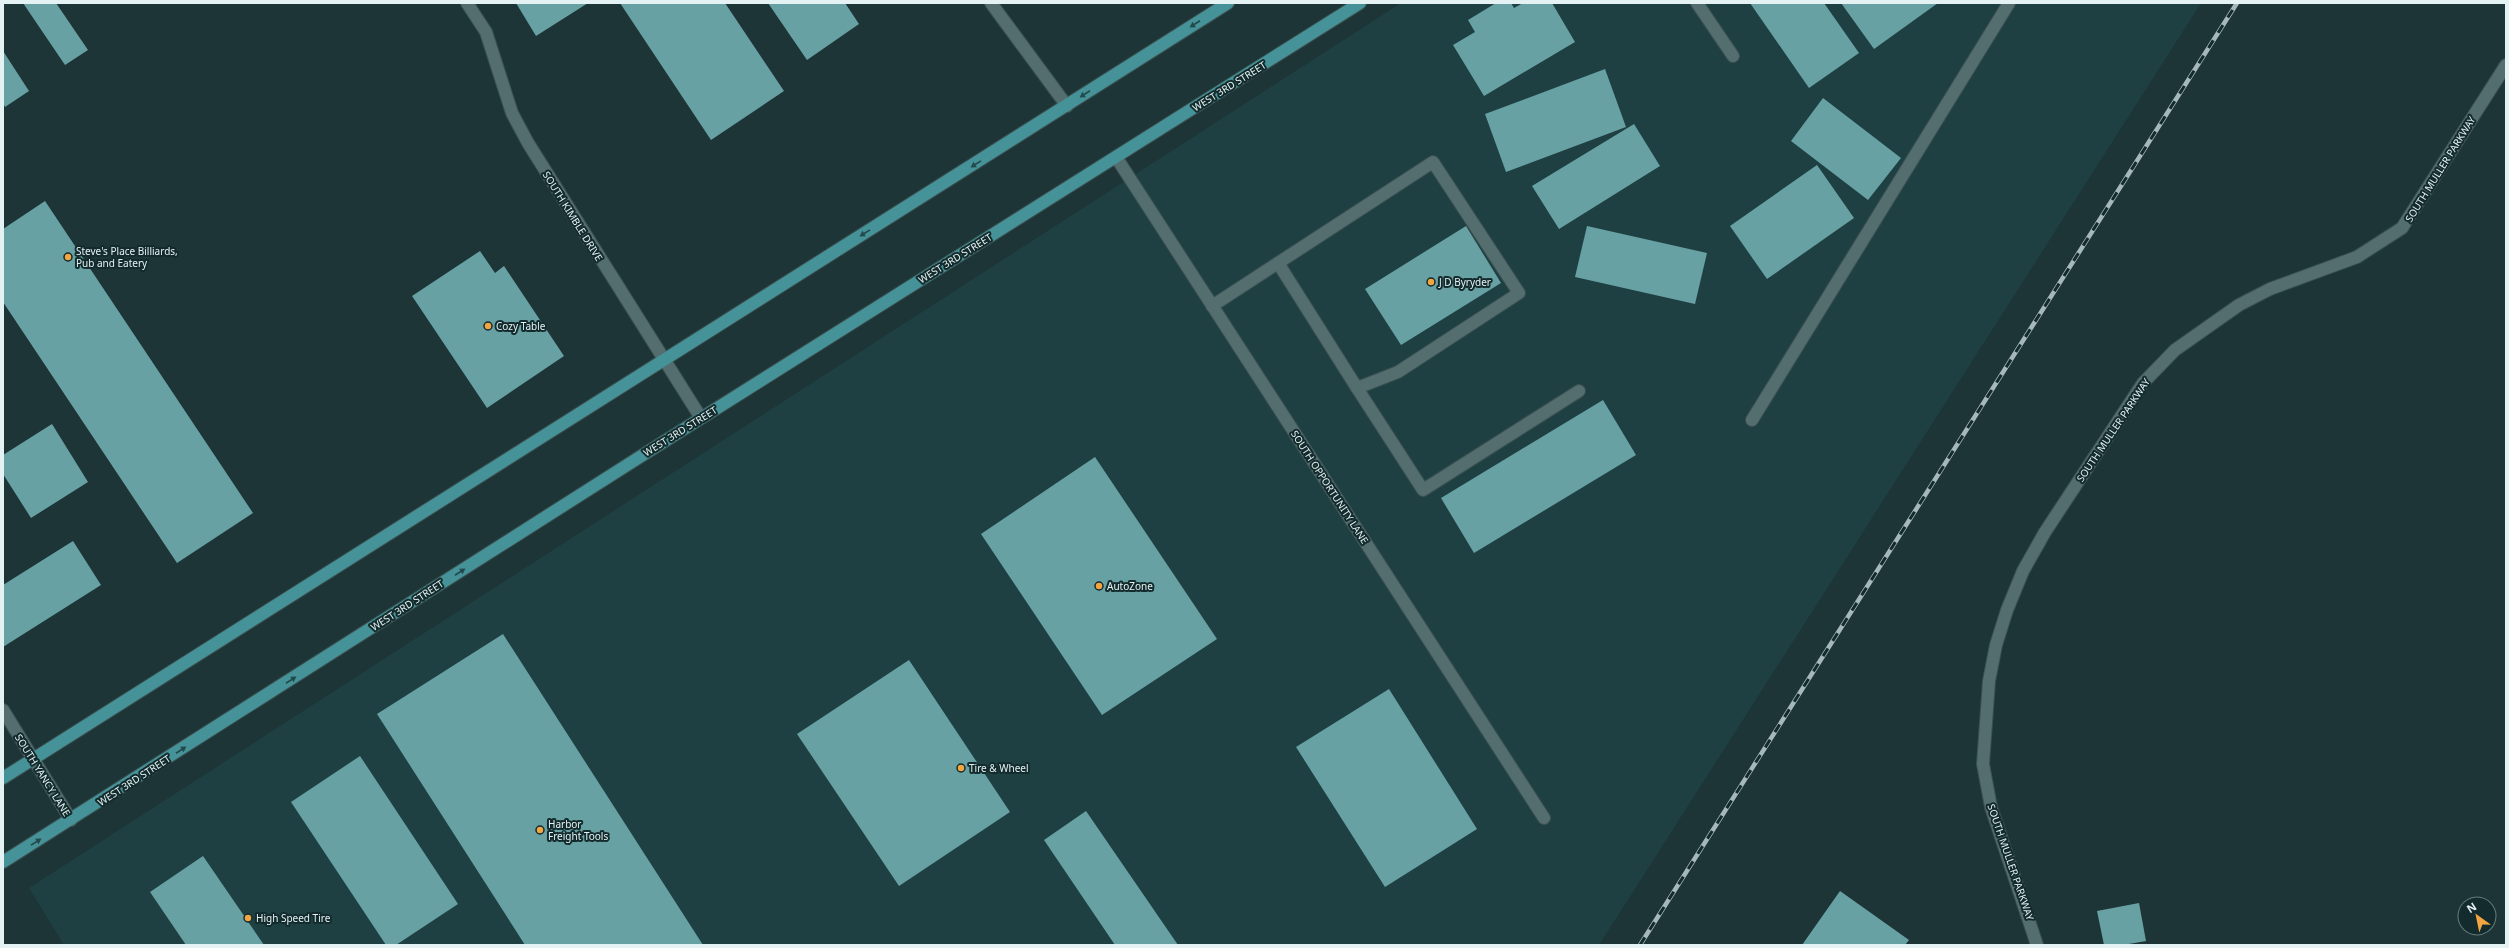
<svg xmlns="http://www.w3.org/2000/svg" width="2509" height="948" font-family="'Noto Sans',sans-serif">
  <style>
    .built { fill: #1e4042 }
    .building { fill: #68a1a4 }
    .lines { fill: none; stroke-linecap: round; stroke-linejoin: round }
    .lane-casing { stroke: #3b5051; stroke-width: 14 }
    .street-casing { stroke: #3b5051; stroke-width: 14 }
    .primary-casing { stroke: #3b5051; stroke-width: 14 }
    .lane { stroke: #546d6f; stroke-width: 12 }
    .street { stroke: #546d6f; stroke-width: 12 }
    .primary { stroke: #459398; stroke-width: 12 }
    .rail-casing { stroke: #a6b8b9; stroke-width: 4.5 }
    .rail { stroke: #132b2d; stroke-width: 3; stroke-dasharray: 9; stroke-linecap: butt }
    .oneway { fill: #224a4d }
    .poi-dot { fill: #f2a541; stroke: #132b2d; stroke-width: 1.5 }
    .labels { text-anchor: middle; stroke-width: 4; stroke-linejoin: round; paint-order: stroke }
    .street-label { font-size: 10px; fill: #e4f2f3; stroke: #132b2d }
    .poi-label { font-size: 10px; fill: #e4f2f3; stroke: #132b2d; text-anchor: start }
  </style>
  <rect width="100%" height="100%" fill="#1d3537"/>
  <!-- built -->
  <path class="built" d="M1401 3H2201L1599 945H64L29 888Z"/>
  <!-- building -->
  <g class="building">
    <path d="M23 3H56L88 50 65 65Z"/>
    <path d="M516 3H588L536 36Z"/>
    <path d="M620 3H725L784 91 711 140Z"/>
    <path d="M768 3H845L859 24 807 60Z"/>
    <path d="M1496 3H1511L1514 8 1523 3H1552L1575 42 1484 96 1453 45 1475 32 1468 20Z"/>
    <path d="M1750 3H1824L1859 53 1809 88Z"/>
    <path d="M1841 3H1938L1874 49Z"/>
    <path d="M3 51 29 91 5 107 3 103Z"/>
    <path d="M1605 69 1626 127 1506 172 1485 114Z"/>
    <path d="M1823 98 1901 158 1868 200 1791 141Z"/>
    <path d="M1634 124 1660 166 1559 229 1532 186Z"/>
    <path d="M1817 165 1854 218 1767 279 1730 226Z"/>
    <path d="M45 201 253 513 177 563 3 302V229Z"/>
    <path d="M1466 226 1501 283 1401 345 1365 289Z"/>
    <path d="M1587 226 1707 253 1695 304 1575 277Z"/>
    <path d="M480 251 495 273 504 266 564 356 487 408 412 296Z"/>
    <path d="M1603 400 1636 455 1474 553 1441 498Z"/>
    <path d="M52 424 88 482 31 518 3 474V455Z"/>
    <path d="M1095 457 1217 639 1102 715 981 534Z"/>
    <path d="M73 541 101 585 3 647V585Z"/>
    <path d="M503 634 703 945H525L377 714Z"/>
    <path d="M909 660 1010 812 899 886 797 734Z"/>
    <path d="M1389 689 1477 829 1385 887 1296 747Z"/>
    <path d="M360 756 458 904 396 945H386L291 802Z"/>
    <path d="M1086 811 1178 945H1115L1044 840Z"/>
    <path d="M203 856 264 945H186L150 892Z"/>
    <path d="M1840 891 1909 940 1905 945H1802Z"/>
    <path d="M2139 903 2146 941 2123 945H2104L2097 911Z"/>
  </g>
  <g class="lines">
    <!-- lane casing -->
    <g class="lane-casing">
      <g id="lane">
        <path d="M991 3 1067 106"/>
        <path d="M1697 3 1733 56"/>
        <path d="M1278 263 1357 388"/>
        <path d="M1212 306 1433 162 1519 293 1398 372 1357 388 1423 490 1579 391"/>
        <path d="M1752 420 2009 3"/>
      </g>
    </g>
    <!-- street casing -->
    <g class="street-casing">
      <g id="street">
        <path d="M467 3 486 32 512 113 528 143 701 418"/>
        <path d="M1116 157 1544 818"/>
        <path d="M3 710 71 820"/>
        <path d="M2037 945 1991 807 1983 764 1989 681 1996 645 2007 610 2023 571 2045 532 2143 383 2175 350 2239 305 2270 289 2357 257 2402 228 2506 65"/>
      </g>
    </g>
    <!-- primary casing -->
    <g class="primary-casing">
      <g id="primary">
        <path d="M3 778 1228 3"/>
        <path d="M3 862 657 446 1360 3"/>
      </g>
    </g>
    <!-- lane -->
    <use href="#lane" class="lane"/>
    <!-- street -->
    <use href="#street" class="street"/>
    <!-- primary -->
    <use href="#primary" class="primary"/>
    <!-- rail casing -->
    <g class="rail-casing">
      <path id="rail" d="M1640 945 2237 3"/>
    </g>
    <!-- rail -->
    <use href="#rail" class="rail"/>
  </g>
  <!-- one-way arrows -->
  <defs><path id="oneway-solid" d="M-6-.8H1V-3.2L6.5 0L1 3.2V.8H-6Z"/></defs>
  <g class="oneway">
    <use href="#oneway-solid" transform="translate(1195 24) rotate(147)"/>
    <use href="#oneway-solid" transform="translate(1085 94) rotate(147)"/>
    <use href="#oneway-solid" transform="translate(976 164) rotate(148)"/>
    <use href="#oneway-solid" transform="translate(865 233) rotate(148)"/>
    <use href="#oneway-solid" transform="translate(460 572) rotate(-33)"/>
    <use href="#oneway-solid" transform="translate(291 680) rotate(-33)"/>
    <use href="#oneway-solid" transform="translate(181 750) rotate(-33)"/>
    <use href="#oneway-solid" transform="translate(36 842) rotate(-32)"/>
  </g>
  <!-- markers -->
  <g class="poi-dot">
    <circle cx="68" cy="257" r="4"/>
    <circle cx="1431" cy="282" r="4"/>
    <circle cx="488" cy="326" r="4"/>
    <circle cx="1099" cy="586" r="4"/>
    <circle cx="961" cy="768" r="4"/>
    <circle cx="540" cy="830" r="4"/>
    <circle cx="248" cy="918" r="4"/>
  </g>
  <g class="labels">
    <!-- street labels -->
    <g class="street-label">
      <text transform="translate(1229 86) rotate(-32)" y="4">WEST 3RD STREET</text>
      <text transform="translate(2440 169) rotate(-58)" y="4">SOUTH MULLER PARKWAY</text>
      <text transform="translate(573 216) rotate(58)" y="4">SOUTH KIMBLE DRIVE</text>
      <text transform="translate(955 258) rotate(-32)" y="4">WEST 3RD STREET</text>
      <text transform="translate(2113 430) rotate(-56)" y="4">SOUTH MULLER PARKWAY</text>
      <text transform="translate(680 431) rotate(-32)" y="4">WEST 3RD STREET</text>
      <text transform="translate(1330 487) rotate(57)" y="4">SOUTH OPPORTUNITY LANE</text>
      <text transform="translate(407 605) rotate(-33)" y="4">WEST 3RD STREET</text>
      <text transform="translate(43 775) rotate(58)" y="4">SOUTH YANCY LANE</text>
      <text transform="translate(134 780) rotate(-33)" y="4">WEST 3RD STREET</text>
      <text transform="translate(2011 862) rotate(71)" y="4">SOUTH MULLER PARKWAY</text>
    </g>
    <!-- poi labels -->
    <g class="poi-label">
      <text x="76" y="255">Steve's Place Billiards,<tspan x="76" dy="12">Pub and Eatery</tspan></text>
      <text x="1439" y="286">J D Byryder</text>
      <text x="496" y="330">Cozy Table</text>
      <text x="1107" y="590">AutoZone</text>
      <text x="969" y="772">Tire &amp; Wheel</text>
      <text x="548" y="828">Harbor<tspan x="548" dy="12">Freight Tools</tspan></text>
      <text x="256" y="922">High Speed Tire</text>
    </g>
  </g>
  <!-- border -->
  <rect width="2509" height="948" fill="none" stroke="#e4f2f3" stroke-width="8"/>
  <!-- north arrow -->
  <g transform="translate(2477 916) rotate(327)"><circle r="19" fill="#132b2d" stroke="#677b7c"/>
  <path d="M0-3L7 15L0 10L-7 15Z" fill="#f2a541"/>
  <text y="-6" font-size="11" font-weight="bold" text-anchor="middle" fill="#e4f2f3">N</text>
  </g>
</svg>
